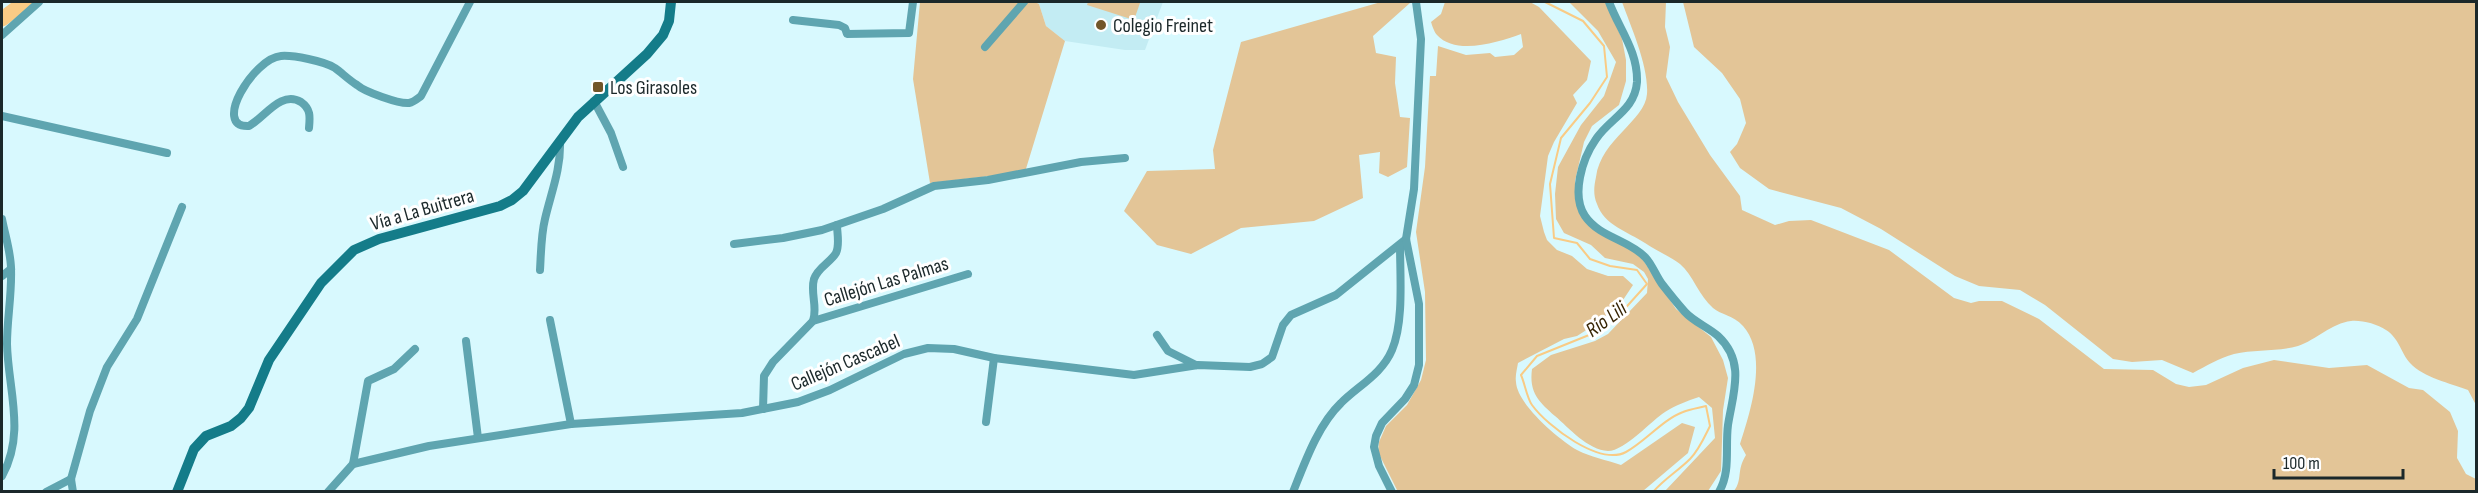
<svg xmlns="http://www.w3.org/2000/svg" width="2478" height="493" font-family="'Sofia Sans Condensed',sans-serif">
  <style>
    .built { fill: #c3ecf3 }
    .green { fill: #e3c597 }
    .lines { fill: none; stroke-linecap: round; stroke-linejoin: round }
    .stream { stroke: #f9cb85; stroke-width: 2 }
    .river { stroke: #f9cb85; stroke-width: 15 }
    .street { stroke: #5fa5b0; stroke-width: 8 }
    .secondary { stroke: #147c89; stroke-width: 10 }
    .poi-dot { fill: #725629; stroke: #fff; stroke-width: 2 }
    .labels { text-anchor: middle; stroke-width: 6; stroke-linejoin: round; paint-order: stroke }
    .poi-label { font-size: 20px; fill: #1b282a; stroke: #fff; text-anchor: start }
    .street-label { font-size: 20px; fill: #1b282a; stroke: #fff }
    .water-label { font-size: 21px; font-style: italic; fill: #382606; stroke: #fff }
  </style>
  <rect width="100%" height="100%" fill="#d8f9fe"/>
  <!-- built -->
  <path class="built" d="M1035 2H1163L1145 50H1125L1065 41 1046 26 1039 4Z"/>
  <!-- green -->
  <g class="green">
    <path d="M920 2H1035L1039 4 1046 26 1065 41 1025 172 930 183 913 79Z"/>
    <path d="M1088 2H1135L1140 3 1134 20 1087 5Z"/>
    <path d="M1381 2 1410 3 1373 36 1376 53 1396 57 1395 83 1400 117 1410 118 1407 167 1388 177 1379 173 1380 152 1359 155 1363 198 1314 221 1241 228 1191 254 1157 245 1124 211 1147 171 1215 169 1213 150 1241 42Z"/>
    <path d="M1445 2H1530L1539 7 1591 61 1587 80 1573 95 1577 103 1554 142 1548 156 1540 216 1544 232 1547 240 1557 250 1572 256 1587 269 1608 276H1623L1633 285 1623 300 1599 322 1577 336 1564 339 1518 363C1517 369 1515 376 1516 382 1517 404 1558 439 1577 450 1590 457 1607 460 1621 465L1682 423 1695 427 1688 453 1643 491 1398 492 1378 452 1379 442 1386 426 1407 405 1421 380 1426 360 1425 292 1416 232 1425 167 1430 76H1436L1438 46 1466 55 1490 53 1495 57 1514 55 1523 47 1521 34C1499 42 1456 56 1437 35 1434 32 1432 25 1431 22L1441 14Z"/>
    <path d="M1569 2H1606L1622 39 1626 60V81L1619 105 1592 126 1584 142 1575 181 1576 199 1599 228 1641 257 1676 309 1711 337 1723 360 1728 378 1723 410 1721 471 1708 491H1665L1715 438 1712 408 1699 397C1687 401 1676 405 1665 412 1652 420 1625 451 1608 451 1588 450 1569 428 1555 416 1538 401 1529 392 1532 369L1551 355 1595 341 1608 334 1647 293 1648 279 1644 272 1633 264 1605 258 1591 245 1564 233 1556 219 1555 194 1558 167 1581 125 1604 96 1616 62 1598 31Z"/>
    <path d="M1622 2H1666L1665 27 1670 47 1666 77 1678 102 1710 155 1740 196 1742 210 1775 225 1789 221 1811 220 1889 250 1954 298 1971 303 1979 301H2002L2039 319 2104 369 2153 370 2176 384 2189 387 2206 385 2243 368 2274 360 2329 368 2367 365 2409 388 2423 390 2450 412 2458 431 2457 458 2466 474 2476 479V491H1734C1743 479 1736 471 1746 455L1740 444C1750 413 1769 355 1743 326 1733 315 1721 315 1713 308 1699 296 1693 275 1680 264 1671 257 1655 250 1645 243 1628 232 1604 225 1597 204 1593 195 1594 186 1596 177 1601 139 1645 121 1647 94 1649 67 1631 27 1622 2Z"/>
    <path d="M1683 2H2476V405L2468 390C2450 383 2424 378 2410 363 2401 353 2399 338 2386 330 2377 324 2362 320 2351 321 2332 323 2316 340 2298 346 2277 352 2255 349 2234 354 2219 358 2206 366 2193 373L2162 360 2132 362 2113 359 2045 305 2020 290 1979 286 1955 276 1881 229 1841 208 1769 189 1740 168 1730 152 1737 144 1746 123 1740 99 1722 73 1694 47Z"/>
  </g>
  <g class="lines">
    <!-- stream -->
    <path class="stream" d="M1545 2 1583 21 1604 46 1607 77 1590 103 1561 138 1550 184 1554 238 1577 243 1590 259 1610 266 1637 270 1647 284 1620 314 1594 333 1537 356 1521 375C1525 384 1527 398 1532 405 1548 427 1600 466 1626 452 1646 441 1662 420 1683 412 1690 409 1698 408 1706 406L1710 426C1704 438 1699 450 1690 459 1678 471 1664 479 1653 492"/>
    <!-- river -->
    <path class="river" d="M2 19 25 2"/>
    <!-- street -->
    <g class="street">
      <path d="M1609 2C1619 29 1638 51 1637 82 1635 110 1610 118 1596 139 1582 159 1571 195 1585 216 1599 237 1629 240 1645 257 1652 264 1656 276 1662 284 1669 293 1677 303 1685 312 1694 322 1708 327 1718 336 1746 362 1733 393 1728 425 1725 448 1731 471 1719 492"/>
      <path d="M793 20 839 25 845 28 847 34 909 33 913 2"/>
      <path d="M2 35 39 2"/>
      <path d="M985 47 1024 2"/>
      <path d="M594 101 611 133 623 167"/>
      <path d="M2 116 167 153"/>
      <path d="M309 128C310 117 311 109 301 102 281 90 265 117 249 126 211 128 254 58 281 56 293 55 324 61 335 68 342 73 349 80 357 85 365 92 399 104 409 103 414 102 417 99 421 96L470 2"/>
      <path d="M2 219C5 235 11 253 11 269 12 294 7 319 7 344 8 389 26 433 2 476"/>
      <path d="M734 244 783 238 822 230 883 209 934 186 988 180 1081 162 1125 158"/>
      <path d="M540 270C541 254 541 235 545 219 551 193 561 169 560 142"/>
      <path d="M2 276 11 269"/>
      <path d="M550 320 571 424"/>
      <path d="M813 321C818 307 810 293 814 279 818 267 830 263 836 253 840 245 837 233 837 225"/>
      <path d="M1157 335 1168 351 1196 365"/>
      <path d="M466 341 478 438"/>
      <path d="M763 409 764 376 773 362 813 321 968 274"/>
      <path d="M986 422 994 358"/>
      <path d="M353 464 368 381 394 369 415 349"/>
      <path d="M46 492 71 479"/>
      <path d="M73 492 71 479 90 411 107 367 137 319 182 207"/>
      <path d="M328 492 353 464 429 446 571 424 742 413 798 402 830 390 904 354 928 348 954 349 994 358 1134 375 1198 365 1250 367 1262 364 1272 357 1283 325 1291 315 1336 295 1406 239"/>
      <path d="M1293 492C1305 462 1318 425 1341 403 1358 386 1382 374 1392 350 1404 322 1400 276 1400 245"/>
      <path d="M1392 492 1379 466 1374 447 1376 436 1382 423 1405 399 1414 385 1419 365V304L1406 239 1414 189 1421 39 1416 2"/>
    </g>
    <!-- secondary -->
    <path class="secondary" d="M177 492 194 449 206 436 231 426 241 418 249 408 269 360 321 283 354 250 379 239 500 206 512 200 523 191 578 117 647 54 663 35 669 21 671 2"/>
  </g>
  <!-- markers -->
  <g class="poi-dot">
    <circle cx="1101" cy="25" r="6"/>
    <rect x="592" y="81" width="12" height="12" rx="3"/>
  </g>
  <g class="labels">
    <!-- poi labels -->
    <g class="poi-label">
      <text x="1113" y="32">Colegio Freinet</text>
      <text x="610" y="94">Los Girasoles</text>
    </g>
    <!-- street labels -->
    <g class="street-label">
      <text transform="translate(422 209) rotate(-16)" y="7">Vía a La Buitrera</text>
      <text transform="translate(886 281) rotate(-17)" y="7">Callejón Las Palmas</text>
      <text transform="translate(845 362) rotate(-23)" y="7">Callejón Cascabel</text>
    </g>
    <!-- water labels -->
    <g class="water-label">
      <text transform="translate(1606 319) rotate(-36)" y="7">Río Lili</text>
    </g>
  </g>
  <!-- border -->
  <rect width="2478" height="493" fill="none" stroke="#1b282a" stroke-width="6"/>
  <!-- scale -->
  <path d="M2274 469v9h129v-9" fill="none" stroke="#1b282a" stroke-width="3"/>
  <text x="2283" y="469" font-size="18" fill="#1b282a" stroke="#ffffff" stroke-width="4.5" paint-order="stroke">100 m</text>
</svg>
